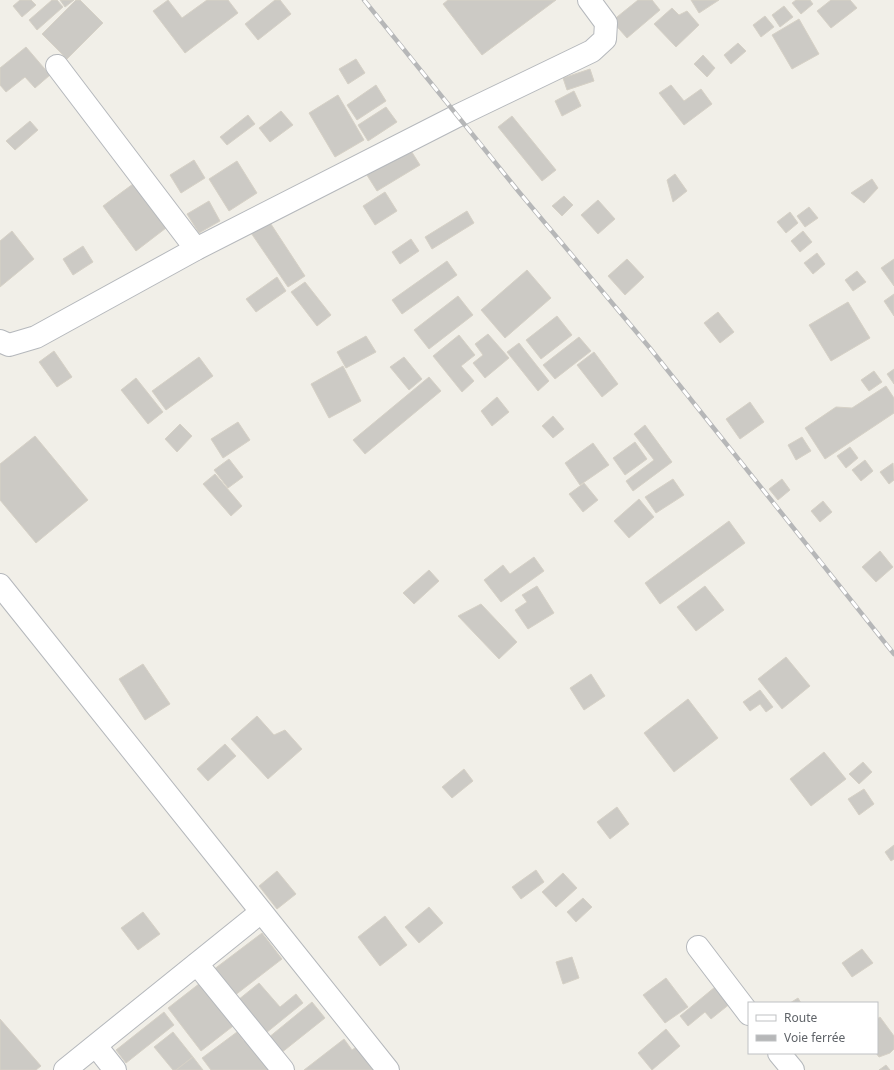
<svg xmlns="http://www.w3.org/2000/svg" width="894" height="1070" font-family="'Noto Sans',sans-serif">
  <style>
    .building { fill: #cccac5; stroke: #d6d1c6 }
    .lines { fill: none; stroke-linecap: round; stroke-linejoin: round }
    .minor-casing { stroke: #b5b8bc; stroke-width: 24 }
    .minor { stroke: #fff; stroke-width: 22 }
    .rail-casing { stroke: #b6b7b8; stroke-width: 4.5 }
    .rail { stroke: #fff; stroke-width: 3; stroke-dasharray: 9; stroke-linecap: butt }
  </style>
  <rect width="100%" height="100%" fill="#f1efe8"/>
  <!-- building -->
  <g class="building">
    <path d="M20 0H31L36 5 22 17 13 6Z"/>
    <path d="M52 0H57L63 7 37 30 29 20Z"/>
    <path d="M60 0H74L65 7Z"/>
    <path d="M76 0H80L103 23 67 59 42 34Z"/>
    <path d="M168 0 182 18 207 0H228L238 13 185 53 153 11Z"/>
    <path d="M275 0H280L291 14 258 40 245 24Z"/>
    <path d="M448 0H556L482 55 443 4Z"/>
    <path d="M638 0H652L660 10 627 38 612 21Z"/>
    <path d="M691 0H719L699 13Z"/>
    <path d="M796 0H810L813 4 801 14 792 3Z"/>
    <path d="M831 0H850L857 8 831 28 817 11Z"/>
    <path d="M784 6 793 17 780 27 772 15Z"/>
    <path d="M672 8 679 15 687 11 699 25 676 47 654 24Z"/>
    <path d="M765 16 774 27 761 37 753 25Z"/>
    <path d="M799 19 819 54 792 69 772 35Z"/>
    <path d="M738 43 746 51 731 64 724 55Z"/>
    <path d="M26 47 50 75 35 88 25 77 6 92 0 85V68Z"/>
    <path d="M703 55 715 68 707 77 694 64Z"/>
    <path d="M356 59 365 73 348 84 339 69Z"/>
    <path d="M590 69 594 81 567 90 563 78Z"/>
    <path d="M376 85 386 101 357 120 347 105Z"/>
    <path d="M671 85 684 101 701 89 712 104 684 125 659 93Z"/>
    <path d="M574 91 581 106 562 116 555 101Z"/>
    <path d="M338 95 364 140 335 157 309 113Z"/>
    <path d="M386 107 397 122 368 141 358 125Z"/>
    <path d="M281 111 293 125 270 142 259 128Z"/>
    <path d="M248 115 255 124 227 145 220 137Z"/>
    <path d="M512 116 556 170 542 181 498 127Z"/>
    <path d="M30 121 38 130 15 150 6 141Z"/>
    <path d="M408 146 420 165 377 191 365 172Z"/>
    <path d="M194 160 205 178 181 193 170 175Z"/>
    <path d="M237 161 257 193 229 211 209 179Z"/>
    <path d="M675 174 687 191 673 202 667 180Z"/>
    <path d="M872 179 878 188 864 203 851 193Z"/>
    <path d="M133 184 166 228 136 251 103 206Z"/>
    <path d="M385 192 397 211 375 225 363 206Z"/>
    <path d="M564 196 573 205 562 216 552 206Z"/>
    <path d="M598 200 615 219 598 234 581 215Z"/>
    <path d="M209 201 220 221 199 233 187 214Z"/>
    <path d="M809 207 818 218 805 227 797 216Z"/>
    <path d="M467 211 474 223 432 249 425 237Z"/>
    <path d="M790 212 798 223 786 233 777 222Z"/>
    <path d="M267 218 305 276 288 287 249 230Z"/>
    <path d="M12 231 34 259 0 287V241Z"/>
    <path d="M803 231 812 242 800 252 791 241Z"/>
    <path d="M411 239 419 251 400 264 392 252Z"/>
    <path d="M83 246 93 262 73 275 63 259Z"/>
    <path d="M817 253 825 264 813 274 804 263Z"/>
    <path d="M627 259 644 277 625 295 608 276Z"/>
    <path d="M894 259V286L881 268Z"/>
    <path d="M447 261 457 275 402 314 392 300Z"/>
    <path d="M527 270 551 298 505 338 481 310Z"/>
    <path d="M857 271 866 282 853 291 845 280Z"/>
    <path d="M277 277 286 291 256 312 246 299Z"/>
    <path d="M305 282 331 315 317 326 291 292Z"/>
    <path d="M894 294V316L884 301Z"/>
    <path d="M458 296 473 315 429 349 414 330Z"/>
    <path d="M848 302 870 338 831 361 809 325Z"/>
    <path d="M718 312 734 332 720 343 704 323Z"/>
    <path d="M557 316 572 335 541 359 526 340Z"/>
    <path d="M488 334 509 358 485 378 473 363 483 355 475 344Z"/>
    <path d="M459 335 475 355 461 366 474 381 462 392 433 356Z"/>
    <path d="M366 336 376 352 346 368 337 352Z"/>
    <path d="M579 337 591 351 555 379 543 365Z"/>
    <path d="M519 343 549 381 538 391 507 352Z"/>
    <path d="M54 351 72 377 57 387 39 362Z"/>
    <path d="M594 352 618 384 602 397 577 365Z"/>
    <path d="M199 357 213 376 166 410 152 391Z"/>
    <path d="M404 357 422 379 409 390 390 367Z"/>
    <path d="M343 366 361 401 329 418 311 384Z"/>
    <path d="M894 369V384L887 374Z"/>
    <path d="M874 371 882 382 869 391 861 380Z"/>
    <path d="M429 377 441 391 365 454 353 440Z"/>
    <path d="M136 378 163 412 148 424 121 390Z"/>
    <path d="M886 386 894 398V413L825 459 805 428 836 407 852 408Z"/>
    <path d="M497 397 509 412 492 426 481 411Z"/>
    <path d="M750 402 764 422 740 439 726 419Z"/>
    <path d="M553 416 564 429 553 438 542 426Z"/>
    <path d="M238 422 250 440 223 458 211 439Z"/>
    <path d="M180 424 192 436 177 452 165 439Z"/>
    <path d="M645 425 672 462 633 491 626 481 654 460 634 434Z"/>
    <path d="M35 436 88 500 36 543 0 500V464Z"/>
    <path d="M802 437 811 451 796 460 788 445Z"/>
    <path d="M635 442 647 459 625 475 613 458Z"/>
    <path d="M593 443 609 465 580 485 565 463Z"/>
    <path d="M850 447 858 458 846 468 837 456Z"/>
    <path d="M229 459 243 477 228 488 214 470Z"/>
    <path d="M865 460 873 471 861 481 852 470Z"/>
    <path d="M893 463 894 480 889 484 880 472Z"/>
    <path d="M215 474 242 506 231 516 203 484Z"/>
    <path d="M673 479 684 495 656 513 645 497Z"/>
    <path d="M782 479 790 490 778 500 769 489Z"/>
    <path d="M584 483 598 500 583 512 569 494Z"/>
    <path d="M639 499 654 517 629 538 614 521Z"/>
    <path d="M823 501 832 512 820 522 811 511Z"/>
    <path d="M729 521 745 543 660 604 645 583Z"/>
    <path d="M880 551 893 567 876 582 862 567Z"/>
    <path d="M534 557 544 571 501 602 484 580 503 565 510 574Z"/>
    <path d="M429 570 439 581 414 604 403 593Z"/>
    <path d="M537 586 554 613 528 629 515 610 527 602 522 595Z"/>
    <path d="M705 586 724 610 696 631 677 607Z"/>
    <path d="M481 604 517 642 499 659 458 616Z"/>
    <path d="M786 657 810 686 782 709 758 679Z"/>
    <path d="M143 664 170 704 145 720 119 679Z"/>
    <path d="M591 674 605 696 584 710 570 688Z"/>
    <path d="M760 690 773 707 766 712 760 704 750 711 743 702Z"/>
    <path d="M688 699 718 738 674 772 644 733Z"/>
    <path d="M257 716 274 735 285 730 302 749 268 779 231 739Z"/>
    <path d="M225 744 236 756 208 781 197 769Z"/>
    <path d="M824 752 846 779 811 806 790 779Z"/>
    <path d="M863 762 872 772 859 784 849 774Z"/>
    <path d="M464 769 473 781 452 798 442 787Z"/>
    <path d="M864 789 874 804 859 815 848 799Z"/>
    <path d="M617 807 629 824 610 839 597 822Z"/>
    <path d="M894 845V859L891 861 885 852Z"/>
    <path d="M536 870 544 882 521 899 512 887Z"/>
    <path d="M277 871 296 894 277 909 259 886Z"/>
    <path d="M563 873 577 888 556 907 542 892Z"/>
    <path d="M583 898 592 907 576 922 567 912Z"/>
    <path d="M429 907 443 923 419 943 405 927Z"/>
    <path d="M143 912 160 934 138 950 121 928Z"/>
    <path d="M385 916 407 945 380 966 358 937Z"/>
    <path d="M262 933 282 959 234 996 213 970Z"/>
    <path d="M862 949 873 963 852 977 842 963Z"/>
    <path d="M572 957 579 978 563 984 556 962Z"/>
    <path d="M666 978 688 1007 665 1023 643 995Z"/>
    <path d="M204 980 237 1023 201 1051 168 1008Z"/>
    <path d="M721 982 736 999 711 1019 705 1012 688 1026 680 1016Z"/>
    <path d="M259 983 280 1007 296 994 303 1003 266 1033 238 1000Z"/>
    <path d="M798 998 801 1003H790Z"/>
    <path d="M312 1002 325 1018 281 1053 268 1038Z"/>
    <path d="M164 1012 174 1025 126 1063 116 1050Z"/>
    <path d="M880 1017 894 1036V1049L890 1053 879 1057 876 1053 877 1019Z"/>
    <path d="M0 1019 41 1066 36 1070H0Z"/>
    <path d="M666 1029 680 1046 652 1070 638 1053Z"/>
    <path d="M173 1032 193 1057 176 1070H173L154 1047Z"/>
    <path d="M237 1032 244 1041 251 1036 273 1070H211L202 1058Z"/>
    <path d="M344 1039 352 1050 359 1045 379 1070H304Z"/>
    <path d="M193 1057 203 1070H176Z"/>
    <path d="M886 1065 890 1070H879Z"/>
  </g>
  <g class="lines">
    <!-- minor casing -->
    <g class="minor-casing">
      <g id="minor">
        <path d="M57 66 196 249"/>
        <path d="M0 341 9 345 36 337 196 249 457 116 592 51 605 39 606 23 589 0"/>
        <path d="M0 585 388 1070"/>
        <path d="M698 947 749 1014"/>
        <path d="M197 964 283 1070"/>
        <path d="M96 1046 115 1070"/>
        <path d="M779 1053 793 1070"/>
        <path d="M65 1070 261 912"/>
      </g>
    </g>
    <!-- minor -->
    <use href="#minor" class="minor"/>
    <!-- rail casing -->
    <g class="rail-casing">
      <path id="rail" d="M364 0 519 192 649 347 894 654"/>
    </g>
    <!-- rail -->
    <use href="#rail" class="rail"/>
  </g>
  <!-- legend -->
  <rect x="748" y="1002" width="130" height="52" fill="#ffffff" stroke="#bfc1c3"/>
  <rect x="756" y="1015" width="20" height="6" fill="#ffffff" stroke="#bfc1c3"/>
  <text x="784" y="1022" font-size="12" fill="#5f6368">Route</text>
  <rect x="756" y="1035" width="20" height="6" fill="#b6b7b8" stroke="#bfc1c3"/>
  <text x="784" y="1042" font-size="12" fill="#5f6368">Voie ferrée</text>
</svg>
